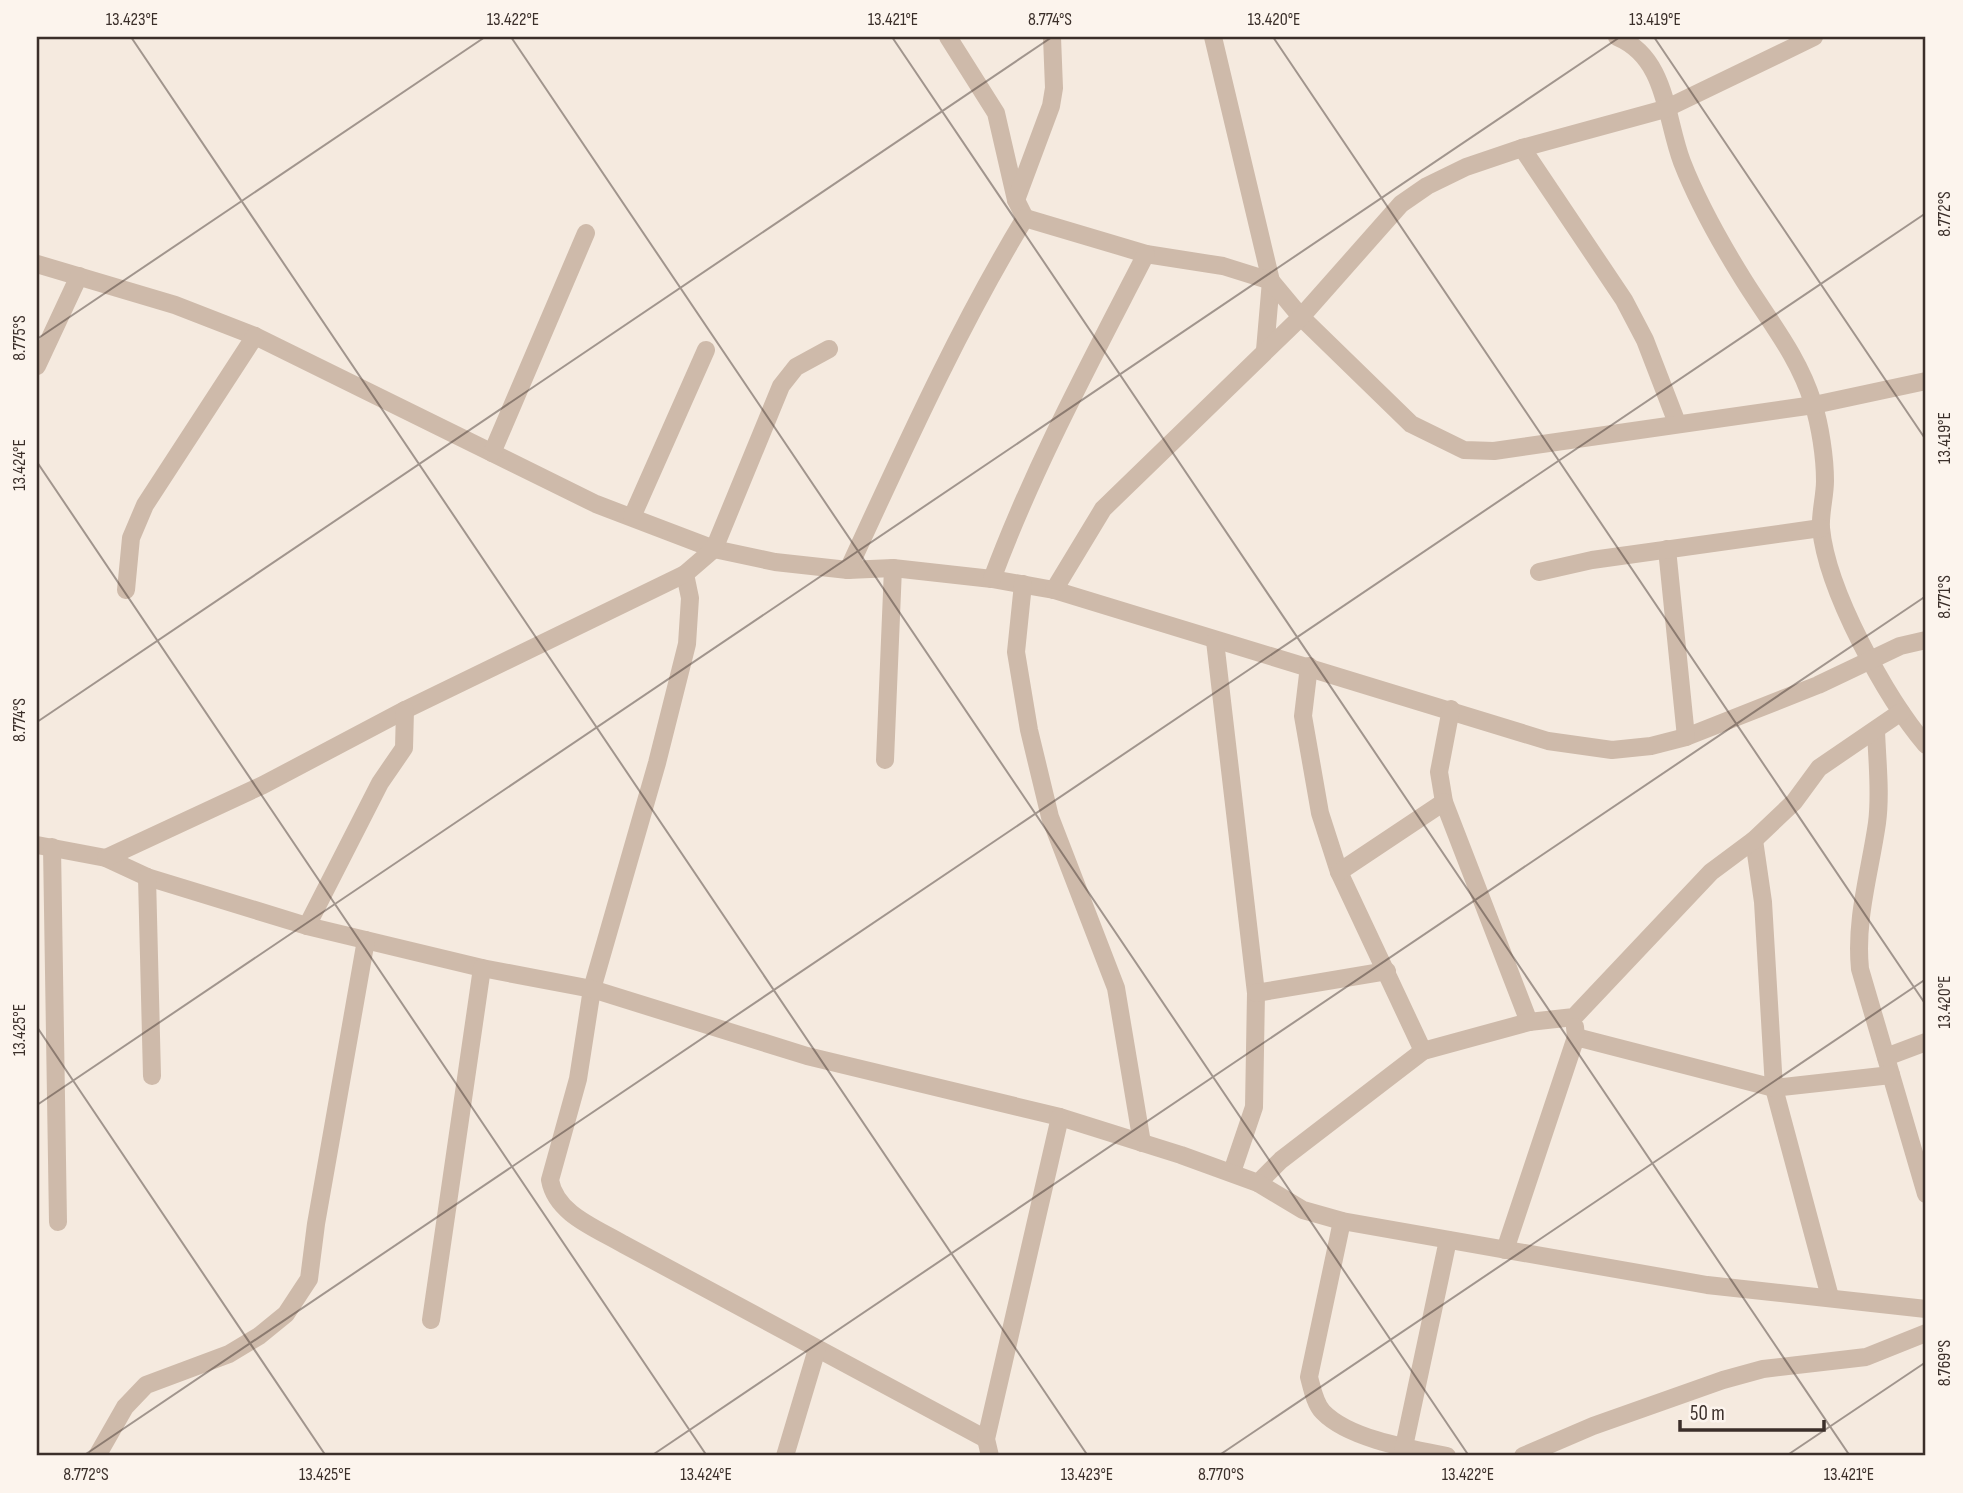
<svg xmlns="http://www.w3.org/2000/svg" width="1963" height="1493" font-family="'Sofia Sans Condensed',sans-serif">
  <style>
    .lines { fill: none; stroke-linecap: round; stroke-linejoin: round }
    .minor { stroke: #cebaaa; stroke-width: 18 }
    .ticks { fill: none; stroke: #3b2f2a; stroke-width: 2; stroke-opacity: 0.45 }
    .neatline { fill: none; stroke: #3b2f2a; stroke-width: 2.5 }
    .ticks-label { font-size: 18px; text-anchor: middle; fill: #3b2f2a }
  </style>
  <rect width="100%" height="100%" fill="#f5eadf"/>
  <g class="lines">
    <!-- minor -->
    <g class="minor">
      <path d="M948 37 996 113 1016 200 1025 218"/>
      <path d="M1213 37 1271 281 1265 350"/>
      <path d="M1617 37C1667 58 1665 117 1682 162 1698 203 1720 242 1743 279 1769 321 1798 355 1813 403 1820 425 1825 457 1825 481 1825 496 1820 513 1821 528 1827 591 1886 698 1926 745"/>
      <path d="M1522 148 1624 300 1645 340 1677 423"/>
      <path d="M1016 200 1051 106 1054 88 1052 37"/>
      <path d="M37 264 175 305 255 336 596 504 714 549 775 562 848 570 893 568 992 579 1054 590 1548 741 1612 750 1651 746 1686 737 1818 685 1900 646 1926 640"/>
      <path d="M37 366 79 276"/>
      <path d="M492 453 586 233"/>
      <path d="M632 517 706 350"/>
      <path d="M1667 549 1686 737"/>
      <path d="M848 570C903 451 957 330 1025 218L1146 254 1223 266 1271 281 1301 317 1411 424 1464 450 1494 451 1814 405 1926 381"/>
      <path d="M1539 572 1592 560 1821 528"/>
      <path d="M685 574 690 598 687 644 657 763 592 989 578 1079 550 1180C556 1214 596 1228 623 1244L986 1439"/>
      <path d="M992 579C1034 466 1091 361 1146 254"/>
      <path d="M1023 584 1016 652 1029 730 1050 817 1116 988 1142 1143"/>
      <path d="M126 590 131 538 145 505 255 336"/>
      <path d="M1054 590 1103 509 1301 317 1401 204 1427 186 1466 167 1522 148 1665 109 1814 37"/>
      <path d="M1215 641 1256 993 1254 1107 1232 1172"/>
      <path d="M1309 666 1303 716 1320 813 1339 872 1423 1051"/>
      <path d="M1451 709 1439 772 1444 802 1529 1022"/>
      <path d="M1876 730C1877 761 1881 793 1877 823 1870 872 1855 919 1860 969L1926 1194"/>
      <path d="M885 760 893 568"/>
      <path d="M1754 840 1763 902 1774 1088 1830 1297"/>
      <path d="M37 845 106 858 147 877 307 926 482 968 592 989 807 1056 1060 1117 1181 1155 1258 1183 1281 1160 1423 1051 1529 1022 1574 1017 1711 872 1754 840 1794 802 1819 768 1901 712"/>
      <path d="M52 847 58 1222"/>
      <path d="M106 858 263 785 405 710 685 574 714 549 781 386 796 367 829 349"/>
      <path d="M1339 872 1444 802"/>
      <path d="M147 877 152 1076"/>
      <path d="M307 926 380 783 404 748 405 710"/>
      <path d="M1256 993 1387 971"/>
      <path d="M1576 1037 1774 1088 1891 1075"/>
      <path d="M1886 1057 1926 1042"/>
      <path d="M1258 1183 1303 1210 1342 1221 1707 1285 1926 1309"/>
      <path d="M1342 1221 1309 1377C1312 1388 1315 1404 1323 1412 1349 1439 1411 1449 1447 1456"/>
      <path d="M1505 1250 1576 1037 1575 1027"/>
      <path d="M431 1320 482 968"/>
      <path d="M97 1456 125 1407 146 1385 229 1354 259 1336 286 1314 309 1279 316 1224 366 940"/>
      <path d="M785 1456 817 1349"/>
      <path d="M990 1456 986 1439 1060 1117"/>
      <path d="M1402 1456 1448 1240"/>
      <path d="M1523 1456 1593 1426 1723 1380 1763 1369 1866 1357 1926 1333"/>
    </g>
  </g>
  <!-- ticks -->
  <path class="ticks" d="M131 37 1088 1456M511 37 1469 1456M892 37 1850 1456M1273 37 1926 1005M1654 37 1926 440M37 339 485 37M37 462 707 1456M37 722 1052 37M37 1027 326 1456M37 1105 1620 37M83 1456 1926 213M651 1456 1926 596M1218 1456 1926 979M1786 1456 1926 1362"/>
  <!-- border -->
  <rect width="1963" height="1493" fill="none" stroke="#fcf4ed" stroke-width="77"/>
  <!-- scale -->
  <path d="M1680 1420v10h144v-10" fill="none" stroke="#3b2f2a" stroke-width="3.5"/>
  <text x="1690" y="1420" font-size="21" fill="#3b2f2a" stroke="#fcf4ed" stroke-width="5" paint-order="stroke">50 m</text>
  <rect x="38" y="38" width="1886" height="1416" class="neatline"/>
  <g class="ticks-label">
    <text x="132" y="25">13.423°E</text>
    <text x="513" y="25">13.422°E</text>
    <text x="893" y="25">13.421°E</text>
    <text x="1050" y="25">8.774°S</text>
    <text x="1274" y="25">13.420°E</text>
    <text x="1655" y="25">13.419°E</text>
    <text transform="translate(1944 214) rotate(-90)" y="6">8.772°S</text>
    <text transform="translate(19 338) rotate(-90)" y="6">8.775°S</text>
    <text transform="translate(1944 438) rotate(-90)" y="6">13.419°E</text>
    <text transform="translate(19 465) rotate(-90)" y="6">13.424°E</text>
    <text transform="translate(1944 597) rotate(-90)" y="6">8.771°S</text>
    <text transform="translate(19 720) rotate(-90)" y="6">8.774°S</text>
    <text transform="translate(1944 1002) rotate(-90)" y="6">13.420°E</text>
    <text transform="translate(19 1030) rotate(-90)" y="6">13.425°E</text>
    <text transform="translate(1944 1363) rotate(-90)" y="6">8.769°S</text>
    <text x="86" y="1480">8.772°S</text>
    <text x="325" y="1480">13.425°E</text>
    <text x="706" y="1480">13.424°E</text>
    <text x="1087" y="1480">13.423°E</text>
    <text x="1221" y="1480">8.770°S</text>
    <text x="1468" y="1480">13.422°E</text>
    <text x="1849" y="1480">13.421°E</text>
  </g>
</svg>
